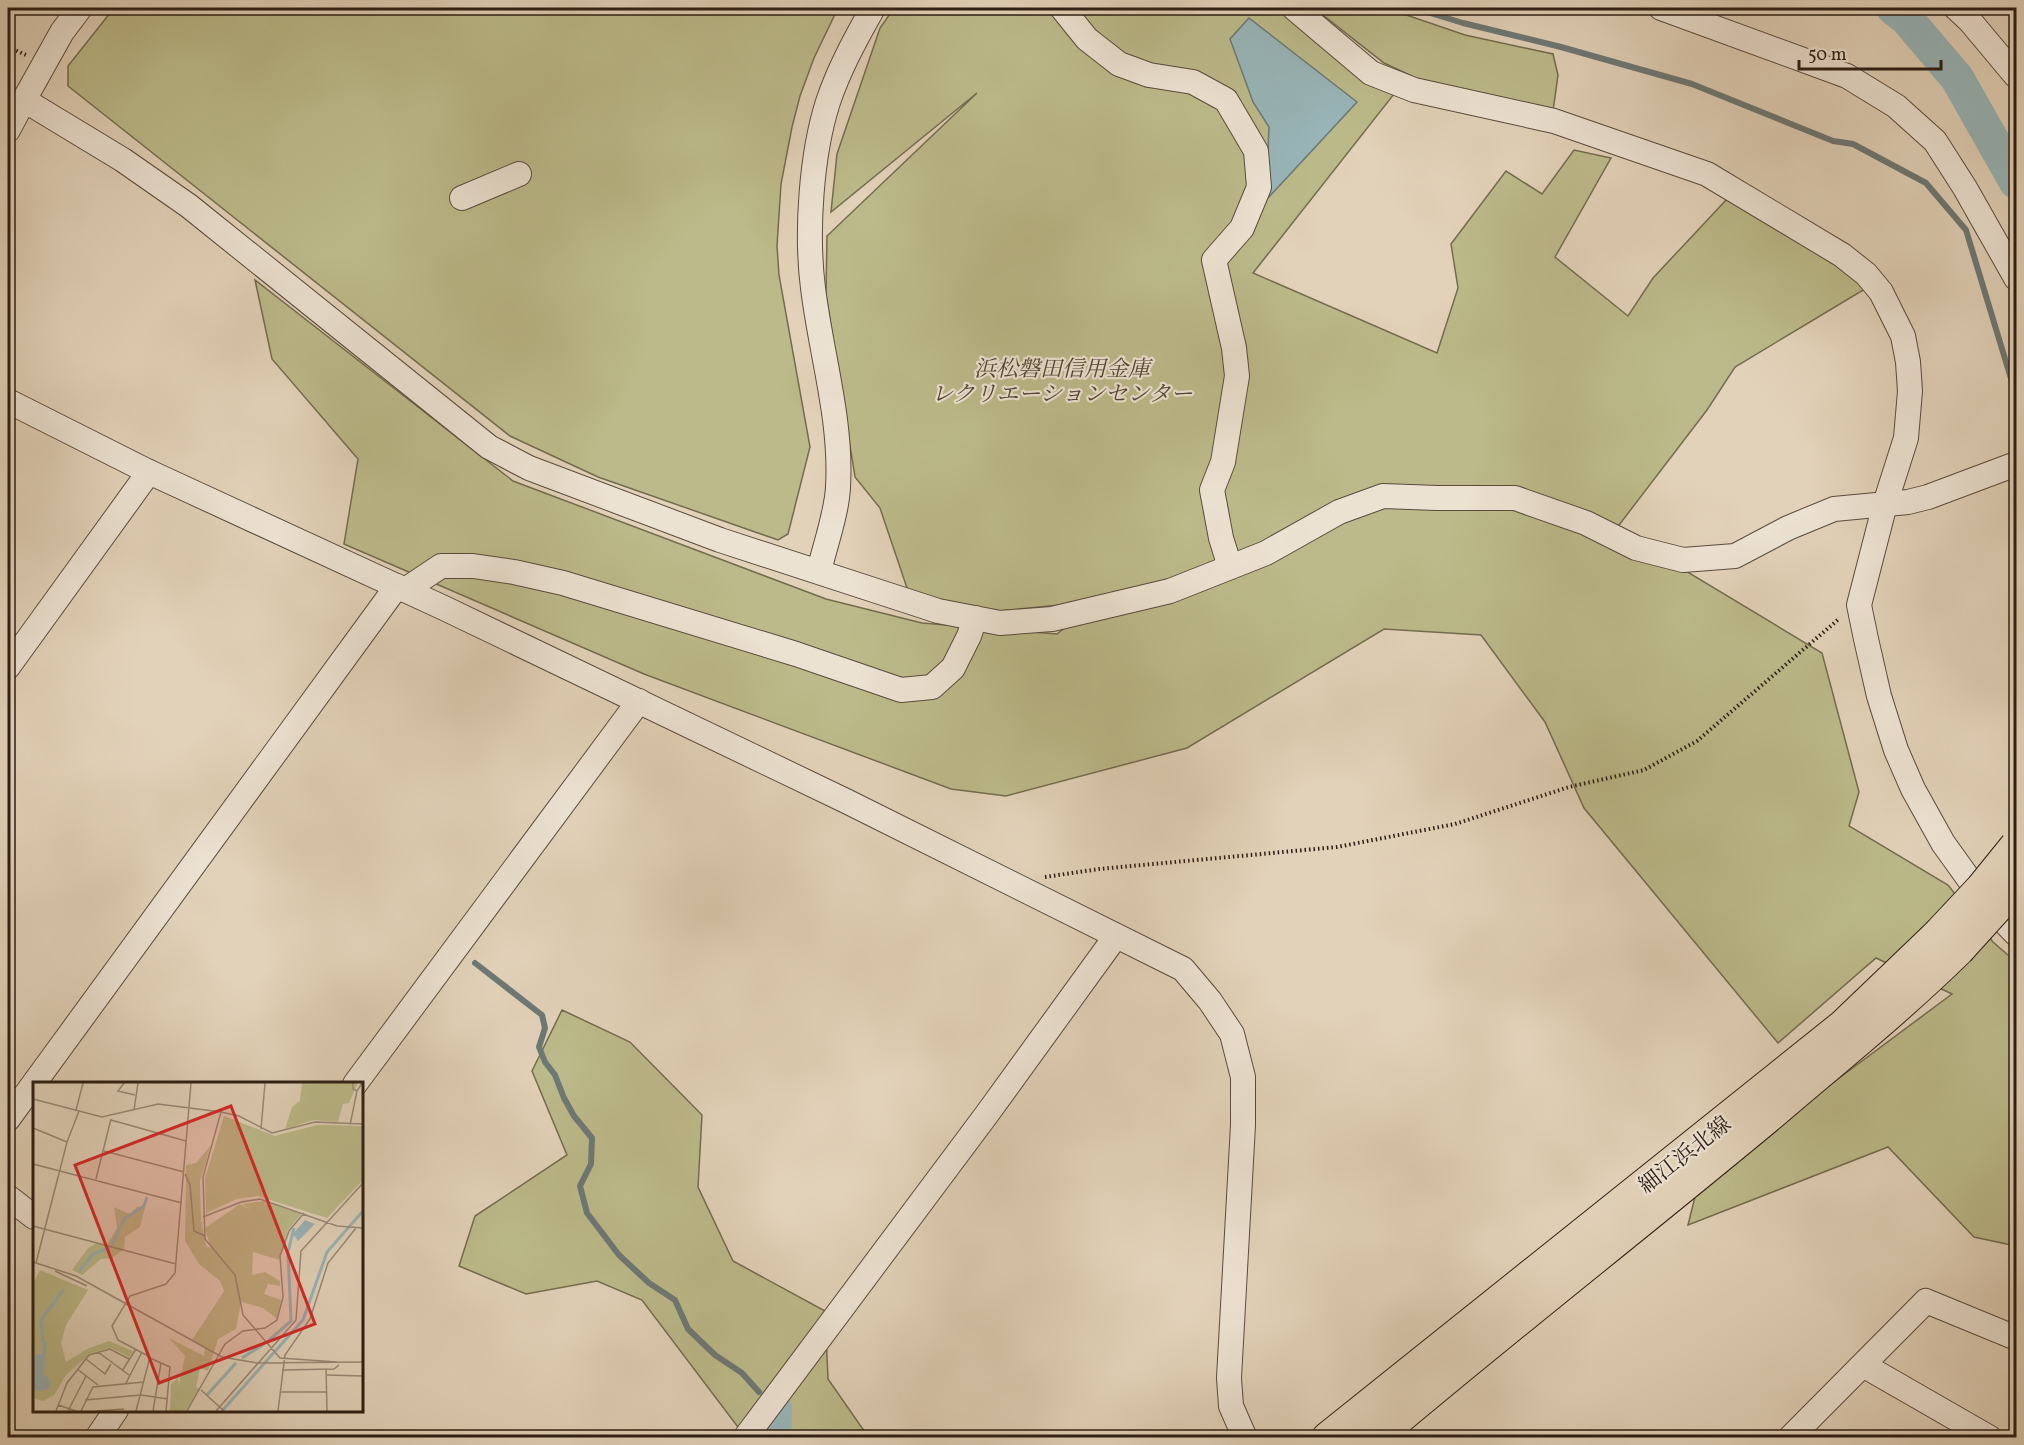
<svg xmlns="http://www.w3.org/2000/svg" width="2024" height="1445" font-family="Vollkorn,'Noto Serif JP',serif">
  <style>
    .green { fill: #bcba8a; stroke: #746c4f; stroke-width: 1.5 }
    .water { fill: #98b5b8; stroke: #6d7976; stroke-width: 1.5 }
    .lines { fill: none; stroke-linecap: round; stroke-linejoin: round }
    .stream { stroke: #6d7976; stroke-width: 6 }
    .river { stroke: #98b5b8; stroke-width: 34 }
    .minor-casing { stroke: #5a4b3d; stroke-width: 26 }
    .major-casing { stroke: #2c1e14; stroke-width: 34 }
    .path { stroke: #2c1e14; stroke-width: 4; stroke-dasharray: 1.5 3; stroke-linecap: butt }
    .minor { stroke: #ece2d2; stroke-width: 24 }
    .major { stroke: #e2d2b9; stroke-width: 32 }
    .major-bridge-casing { stroke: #2c1e14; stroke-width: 34; stroke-linecap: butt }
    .major-bridge { stroke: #e2d2b9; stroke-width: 32 }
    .labels { text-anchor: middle; stroke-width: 4.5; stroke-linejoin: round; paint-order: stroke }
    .park-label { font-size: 22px; font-style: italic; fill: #504532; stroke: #ece2d2 }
    .street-label { font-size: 22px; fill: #2c1e14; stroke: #ece2d2 }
    .inset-river { fill: none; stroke: #98b5b8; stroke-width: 3 }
    .inset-road { fill: none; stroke: #998a77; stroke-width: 1.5 }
    .view { fill: #d62828; fill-opacity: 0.15; stroke: #d62828; stroke-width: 3 }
    .inset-edge { fill: none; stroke: #2c1e14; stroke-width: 3 }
  </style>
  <rect width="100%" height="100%" fill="#e2d2b9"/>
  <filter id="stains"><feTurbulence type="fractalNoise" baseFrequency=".00333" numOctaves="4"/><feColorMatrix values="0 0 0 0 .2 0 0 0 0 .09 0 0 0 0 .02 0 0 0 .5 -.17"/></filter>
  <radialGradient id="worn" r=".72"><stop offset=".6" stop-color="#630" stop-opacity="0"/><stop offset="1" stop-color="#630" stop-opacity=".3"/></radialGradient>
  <!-- green -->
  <g class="green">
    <path d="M114 8H838L814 58 800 96 792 127 781 184 777 246 779 275 810 447 788 534 778 540 598 477 510 436 68 86V66Z"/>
    <path d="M894 8H1281L1373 81 1398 89 1253 273 1437 353 1458 288 1451 244 1506 171 1542 194 1574 150 1611 158 1555 257 1628 316 1653 278 1728 198 1870 286 1735 367 1707 410 1616 529 1822 653 1859 792 1849 826 1948 885 1993 942 2016 962V1246L1974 1237 1888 1147 1688 1225 1696 1193 1807 1102 1952 994 1876 958 1778 1043 1584 808 1545 722 1481 635 1384 629 1187 748 1006 796 951 789 644 674 344 544 358 459 272 359 255 280 513 481 826 599 922 623 1057 634 1104 596 1060 605 999 611 947 606 908 591 880 508 855 477 826 294 827 236 977 93 831 212 837 154 880 28Z"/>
    <path d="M1314 8H1386L1465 35 1553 54 1558 75 1553 111 1418 79 1384 63Z"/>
    <path d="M562 1010 630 1042 702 1115 698 1187 733 1261 825 1311 828 1379 867 1435 866 1437H743L744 1435 642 1300 597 1281 526 1294 459 1266 475 1216 567 1155 532 1071Z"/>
  </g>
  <!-- water -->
  <path class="water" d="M1249 18 1357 102 1269 197 1268 150 1269 127 1253 102 1230 39Z"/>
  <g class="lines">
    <!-- stream -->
    <g class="stream">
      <path d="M1414 8 1463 23 1561 47 1692 84 1833 141 1853 144 1926 183 1966 230 2016 395"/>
      <path d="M475 963 542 1015 545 1028 539 1047 545 1062 555 1075 564 1098 574 1116 592 1138 591 1164 580 1186 587 1213 619 1255 649 1283 675 1300 688 1329 715 1355 742 1373 759 1392"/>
    </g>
    <!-- river -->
    <g class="river">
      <path d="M1893 8 1906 18 1957 78 2016 182"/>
      <path d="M774 1438 775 1409"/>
    </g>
    <!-- minor casing -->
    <g class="minor-casing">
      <g id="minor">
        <path d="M1062 8 1087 39 1119 64 1149 75 1193 82 1226 100 1256 151 1259 187 1242 228 1214 260 1234 348 1237 376 1223 462 1212 490 1221 538 1230 567"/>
        <path d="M1294 8 1371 73 1414 90 1554 121 1707 174 1842 255 1866 274 1881 292 1903 336 1908 362 1910 391 1906 438 1885 504 1859 605 1866 639 1879 696 1896 750 1913 789 1943 843 1986 903 2016 934"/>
        <path d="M1661 8 1847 76 1896 106 1935 141 1965 188 2016 278"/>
        <path d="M1956 8 1970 21 2016 76"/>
        <path d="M24 100 62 32 80 8"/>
        <path d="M8 130 24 100 123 160 189 206 489 447 529 468 720 540 938 611 1000 623 1052 619 1170 591 1266 553 1339 512 1383 496 1437 498H1515L1586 523 1636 548 1683 560 1735 556 1788 528 1834 509 1908 502 1928 497 2016 464"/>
        <path d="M462 198 519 174"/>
        <path d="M8 401 149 472 444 608 846 801 1183 969 1210 1001 1232 1034 1243 1077V1125L1229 1378 1231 1406 1245 1438"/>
        <path d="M819 571C825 546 837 512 838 487 842 420 821 354 813 288 806 233 811 155 828 102 839 69 856 38 873 8"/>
        <path d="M405 590 441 566H473L514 572 563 583 796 654 901 690 932 687 953 668 969 636 975 618"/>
        <path d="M8 667 149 472"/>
        <path d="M355 1084 639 701"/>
        <path d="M8 1119 397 586"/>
        <path d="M8 1197 34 1217"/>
        <path d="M1863 1365 1990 1438"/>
        <path d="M97 1438 116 1410"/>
        <path d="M745 1438 987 1114 1116 936"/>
        <path d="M1790 1438 1926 1301 2016 1338"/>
      </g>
    </g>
    <!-- major casing -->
    <g class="major-casing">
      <g id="major">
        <path d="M1328 1438 1843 1026 1938 935"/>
        <path d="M1375 1438C1505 1328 1640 1223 1771 1114 1834 1060 1899 1008 1958 950"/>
      </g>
    </g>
    <!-- path -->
    <g class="path">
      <path d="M8 47 26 55"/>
      <path d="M1045 877 1099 869 1337 847 1455 824 1569 787 1644 770 1697 741 1840 618"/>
    </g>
    <!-- minor -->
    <use href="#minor" class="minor"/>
    <!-- major -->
    <use href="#major" class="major"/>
    <!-- major-bridge casing -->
    <g class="major-bridge-casing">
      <g id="major-bridge">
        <path d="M1938 935 1982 888 2016 846"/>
        <path d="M1958 950 2016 886"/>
      </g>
    </g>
    <!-- major-bridge -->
    <use href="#major-bridge" class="major-bridge"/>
  </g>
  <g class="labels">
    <!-- park labels -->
    <g class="park-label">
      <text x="1062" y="376">浜松磐田信用金庫<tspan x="1062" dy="25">レクリエーションセンター</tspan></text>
    </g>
    <!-- street labels -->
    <g class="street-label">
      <text transform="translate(1684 1154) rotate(-38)" y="8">細江浜北線</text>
    </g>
  </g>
  <!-- overview -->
  <g transform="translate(33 1082)">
    <rect width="330" height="330" fill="#e2d2b9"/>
    <path d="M269 1H325L316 21 310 22 305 40 281 38 252 47 259 25 267 19ZM191 34 242 54 284 43 330 44V98L294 136 225 114 204 117 173 131 172 96ZM178 63 167 99 168 137 173 164 178 166 172 146 207 122 218 128 209 122 231 119 268 132 255 148 246 178 220 170 219 193 232 190 247 199V204L235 202 231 212 248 218 244 237 230 226 208 220 203 247 185 257 175 289 167 286 163 305 167 307 153 329H137L138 302 145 296 146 302 152 274 136 256 171 274 172 265 159 258 191 209 187 199 166 182 152 159 153 83 163 81ZM81 125 97 132 104 125 112 126 107 145 92 155 91 167 79 176 68 177 49 193 39 188 55 166 64 161 74 163 84 146ZM7 188 55 208 33 243 28 261 33 280 54 267 76 259 100 269 96 275 78 266 58 271 33 293 21 313 10 319 0 316V201Z" fill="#bcba8a"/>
    <path d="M272 138 282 142 265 159 260 152ZM14 260 11 292 18 299 15 307 7 309 0 307V272H9L10 261Z" fill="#98b5b8"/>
    <path class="inset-river" d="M79 163 91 137 111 124 114 115M46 190 60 172 78 165M234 260 258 239 255 170 261 146M10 261 8 238 31 207M209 276 231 262M174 313 203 281M189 329 270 238 294 170 330 129"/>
    <path class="inset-road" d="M91 1 85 9 102 13M320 1V7L324 9 329 1M0 17 69 35 125 22 188 30 170 95 172 157 202 193 210 233 247 276 304 280M43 28 50 1M101 28 105 1M188 30 206 34 239 51 282 40 330 42M78 38 153 59M317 43 324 9M0 46 34 60M228 47 232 1M71 69 151 90M0 82 149 121M152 92 157 103 161 149 172 154M63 97 78 37M170 135 208 120 227 117 304 144 330 146M0 144 143 182M0 180 43 194 189 275 224 281 330 280M3 181 34 60 46 29M22 189 54 204M65 270 96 293M117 276 137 285 133 329M53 277 72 292 78 282M44 287 65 303M293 287 294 329M249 288 301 287 306 283M89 289 103 267M294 293 330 294M93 301 109 270M168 308 191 329M247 310H294M52 318 108 313 135 317M25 323 43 329M23 329 34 301 56 273 77 267 96 277M35 329 53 294M48 329 60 305 111 300M63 329 91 327M103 329 117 275 85 258 79 244 97 214 133 202 142 191 158 1M120 329 128 281M154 329 192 262 210 249 232 246 244 238 250 215 247 174 256 149 271 131M183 329 263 238 268 169 330 101M245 329 252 273 277 237 295 181 323 146"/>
    <path class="view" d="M198 24 282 242 126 301 42 83Z"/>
    <rect width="330" height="330" class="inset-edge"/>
  </g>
  <!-- margin -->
  <rect width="2024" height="1445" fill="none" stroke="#e2d2b9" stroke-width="30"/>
  <rect x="9" y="9" width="2006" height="1427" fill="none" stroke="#2c1e14" stroke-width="3"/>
  <rect x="15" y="15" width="1994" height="1415" fill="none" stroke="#2c1e14" stroke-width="1.5"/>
  <!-- scale -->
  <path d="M1799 60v9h142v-9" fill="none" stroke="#2c1e14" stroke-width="3"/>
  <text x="1808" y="60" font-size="18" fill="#2c1e14" stroke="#ece2d2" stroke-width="4.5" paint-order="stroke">50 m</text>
  <rect width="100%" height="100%" filter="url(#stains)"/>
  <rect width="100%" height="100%" fill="url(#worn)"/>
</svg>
